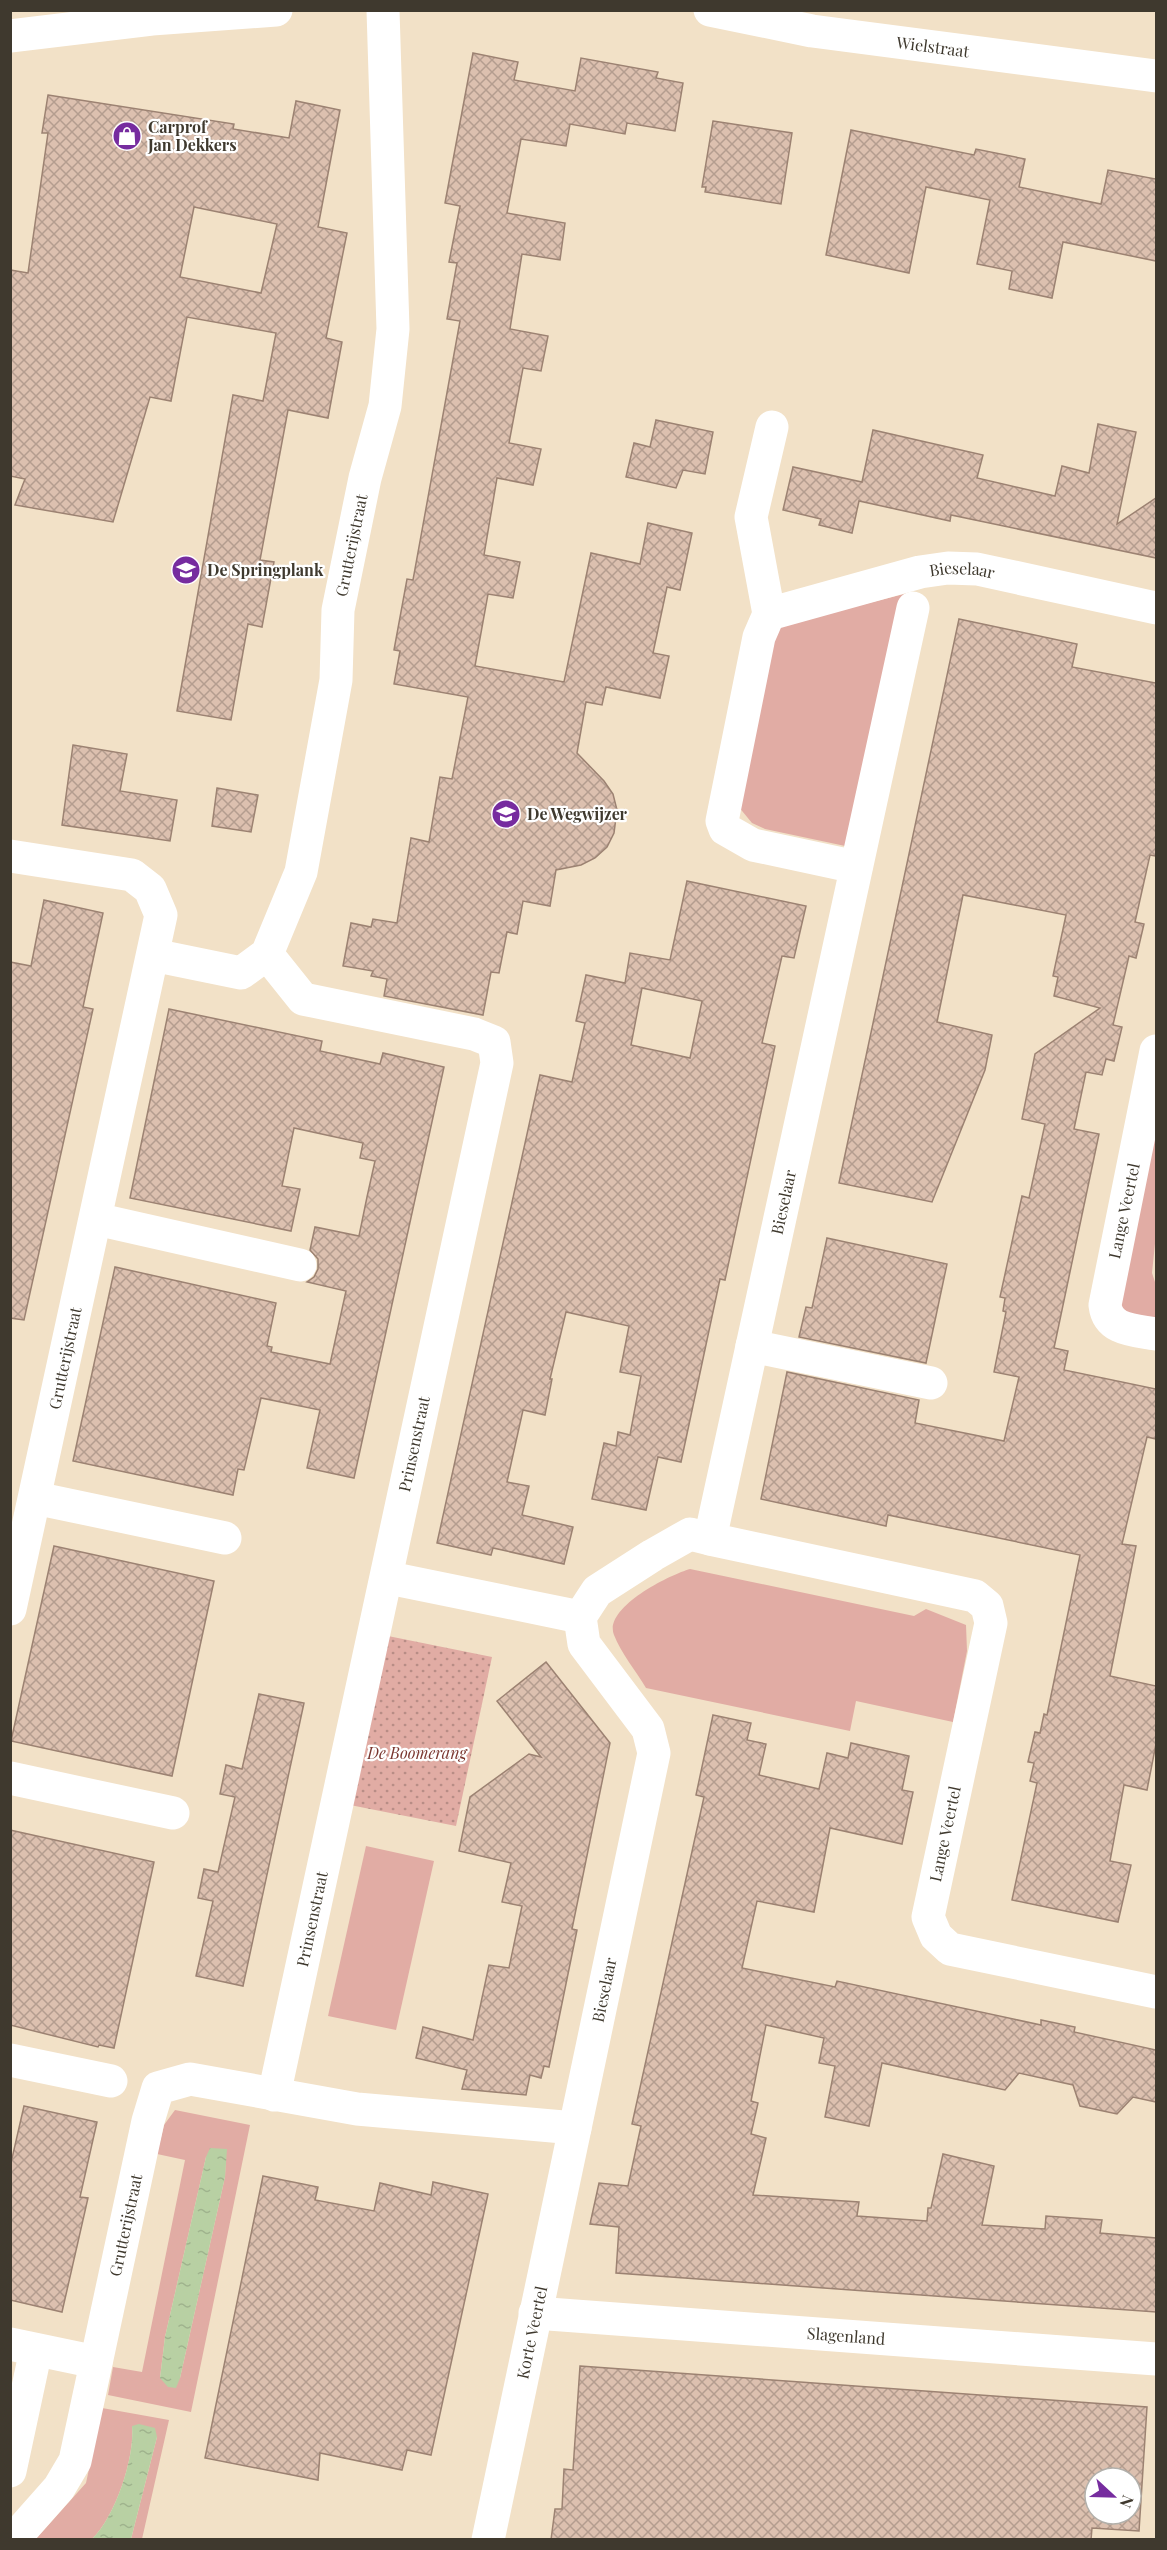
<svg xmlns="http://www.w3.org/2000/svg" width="1167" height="2550" font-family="'Playfair Display',serif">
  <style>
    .grass { fill: #e1aca4; fill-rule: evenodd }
    .park { fill: url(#park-dots) }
    .water { fill: url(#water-ripples) }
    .building { fill: url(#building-cross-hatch); stroke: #9c8272; stroke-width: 1.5; fill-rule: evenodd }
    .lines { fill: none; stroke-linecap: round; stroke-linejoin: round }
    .minor { stroke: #fff; stroke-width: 33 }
    .labels { text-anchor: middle; stroke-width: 4.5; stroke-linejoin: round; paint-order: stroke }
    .street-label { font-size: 16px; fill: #3f392e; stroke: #fff }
    .poi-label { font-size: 16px; font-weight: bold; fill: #3f392e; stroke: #fff; text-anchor: start }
    .park-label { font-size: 16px; font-style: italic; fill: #7a362f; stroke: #fff }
  </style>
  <defs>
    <pattern id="park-dots" width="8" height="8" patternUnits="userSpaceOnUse" patternTransform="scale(1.5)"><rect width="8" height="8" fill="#e1aca4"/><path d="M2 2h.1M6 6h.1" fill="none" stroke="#b88d86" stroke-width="1.8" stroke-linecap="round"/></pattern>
    <pattern id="water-ripples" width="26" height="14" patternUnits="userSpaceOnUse" patternTransform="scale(1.5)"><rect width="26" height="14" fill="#b8d0a3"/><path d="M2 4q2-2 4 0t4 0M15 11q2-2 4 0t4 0" fill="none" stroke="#9fb38d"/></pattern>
    <pattern id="building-cross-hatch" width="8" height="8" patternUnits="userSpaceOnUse" patternTransform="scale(1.5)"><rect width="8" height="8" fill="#dcc0af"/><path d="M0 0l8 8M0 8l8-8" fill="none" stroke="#b49d8f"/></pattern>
  </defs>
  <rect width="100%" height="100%" fill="#f2e1c7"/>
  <!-- grass -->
  <g class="grass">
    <path d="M908 593 850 847 765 829 752 823 738 806 775 635 782 625Z"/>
    <path d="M1156 1104V1234L1152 1273 1156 1285V1323L1120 1310Z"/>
    <path d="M690 1569 914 1616 926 1609 966 1625 967 1651 953 1722 856 1701 850 1731 646 1688C636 1671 621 1653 614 1635 603 1608 669 1575 690 1569Z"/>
    <path d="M366 1846 434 1861 396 2030 328 2016Z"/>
    <path d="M175 2110 250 2125 191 2412 108 2395 113 2367 142 2372 185 2160 157 2154 164 2125ZM226 2149 225 2177 180 2378H160L165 2337 206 2157Z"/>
    <path d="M102 2408 169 2420 142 2539H131L157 2437 132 2426C135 2458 115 2517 92 2539L35 2540 86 2483Z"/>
  </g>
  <!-- park -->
  <path class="park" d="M388 1636 492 1657 456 1826 350 1805Z"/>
  <!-- water -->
  <g class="water">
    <path d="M210 2148 227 2149 225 2177 180 2378 176 2388 168 2387 160 2378 165 2337 206 2157Z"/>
    <path d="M139 2424 155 2428 157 2437 131 2539H92C115 2517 135 2458 132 2426Z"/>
  </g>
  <!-- building -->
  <g class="building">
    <path d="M473 53 518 62 514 80 575 91 581 58 658 72 656 78 683 83 675 131 627 123 625 134 570 124 566 146 521 139 507 213 565 223 560 260 522 254 510 329 548 336 541 371 523 368 509 443 541 449 533 485 497 478 484 555 520 562 513 598 488 594 475 666 564 682 591 553 640 564 648 523 692 533 680 590 667 587 653 653 669 656 660 698 606 687 602 705 586 702 577 753 604 781 613 794 617 810 614 833 607 847 595 858 581 865 556 870 550 906 523 901 517 934 507 932 499 973 491 972 483 1015 384 996 387 979 371 976 373 971 343 966 351 923 371 927 373 919 397 923 411 838 429 842 440 777 452 779 468 697 394 684 400 651 394 650 407 579 413 580 460 321 447 319 457 263 449 262 460 206 445 203Z"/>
    <path d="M48 95 234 124 233 129 289 138 296 101 340 110 318 227 347 233 326 338 342 342 328 418 288 410 260 560 274 562 262 627 248 624 231 720 177 711 233 395 263 401 276 333 187 317 171 401 150 397 113 522 15 505 25 479 10 476V270L28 273 48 133H42ZM194 207 277 224 261 293 180 277Z"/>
    <path d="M713 121 792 133 781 204 705 192 706 187H702Z"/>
    <path d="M851 130 974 155 976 149 1025 159 1019 187 1101 204 1108 170 1156 179V261L1063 242 1052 298 1009 289 1012 271 977 264 990 200 926 187 909 273 826 255Z"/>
    <path d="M656 420 713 432 705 474 683 470 676 488 626 477 634 443 650 447Z"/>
    <path d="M1098 424 1136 432 1117 524 1156 498V558L951 515 950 521 859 501 852 533 819 525 821 519 783 510 793 467 862 482 873 430 983 455 977 478 1055 496 1062 466 1089 473Z"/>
    <path d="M959 619 1077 644 1072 667 1156 683V856L1150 855 1135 922 1144 924 1136 958 1129 956 1113 1025 1122 1027 1114 1061 1106 1059 1102 1075 1086 1072 1074 1129 1099 1134 1054 1348 1068 1351 1064 1370 1156 1389V1439L1147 1437 1122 1544 1136 1546 1110 1676 1156 1686V1744L1147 1790 1124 1785 1110 1861 1131 1865 1118 1922 1012 1900 1037 1783 1030 1781 1034 1763 1028 1762 1035 1732 1040 1733 1044 1714 1047 1715 1080 1555 888 1515 886 1526 761 1499 787 1372 919 1400 915 1423 1004 1441 1019 1377 994 1372 1006 1312 1003 1311 1005 1298 1000 1297 1022 1196 1029 1198 1045 1124 1022 1119 1035 1054 1100 1008 1054 996 1058 977 1053 976 1066 915 963 895 937 1022 992 1035 985 1070 932 1202 839 1183Z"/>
    <path d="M73 745 127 754 120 791 177 800 170 841 62 825Z"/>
    <path d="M217 788 258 795 251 832 212 826Z"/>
    <path d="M687 881 806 906 794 958 782 956 762 1043 775 1046 767 1084 725 1280 720 1279 681 1462 658 1457 646 1510 592 1499 604 1443 616 1446 618 1432 630 1435 641 1376 620 1372 629 1326 566 1312 550 1379H552L545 1415 523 1410 507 1482 529 1486 522 1515 573 1527 564 1564 493 1548 491 1555 437 1543 540 1075 572 1082 585 1023 576 1021 586 975 625 983 630 953 670 960ZM642 988 702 1001 690 1058 631 1045Z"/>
    <path d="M44 900 103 913 83 1007 93 1009 24 1320 10 1318V962L31 966Z"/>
    <path d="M169 1009 322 1041 320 1051 380 1064 383 1053 444 1067 354 1478 307 1468 320 1410 261 1398 244 1470 238 1469 233 1495 73 1461 115 1267 276 1303 267 1346 272 1347 271 1352 330 1364 346 1291 307 1282 314 1277 318 1269V1259L310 1250 315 1227 359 1236 367 1197 375 1161 360 1158 363 1143 294 1128 282 1186 300 1189 291 1231 130 1198Z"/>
    <path d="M827 1238 947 1264 926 1363 799 1337 806 1307 812 1308Z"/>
    <path d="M54 1546 214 1581 172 1776 11 1741Z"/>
    <path d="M546 1662 610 1743 572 1929 577 1930 549 2067 544 2066 541 2078 530 2075 526 2095 462 2089 467 2070 416 2058 423 2027 473 2040 489 1965 509 1968 522 1906 502 1902 511 1863 459 1851 470 1797 529 1754 541 1757 497 1701Z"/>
    <path d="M259 1694 304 1703 243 1986 196 1976 213 1901 198 1898 204 1869 218 1872 235 1797 220 1794 226 1765 242 1769Z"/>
    <path d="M713 1715 751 1723 747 1740 766 1744 759 1775 819 1789 827 1753 848 1758 851 1743 909 1756 902 1790 913 1792 902 1844 830 1828 814 1912 757 1901 742 1968 835 1987 837 1981 1041 2025V2020L1075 2027 1074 2032 1156 2050V2102L1133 2097 1117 2114 1080 2106 1073 2085 1019 2073 1005 2090 882 2063 869 2126 825 2117 835 2066 819 2063 824 2038 766 2025 751 2101 758 2103 751 2134 766 2138 753 2195 859 2202 857 2216 927 2221 928 2208H931L943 2154 994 2166 982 2225 1045 2229 1046 2216 1102 2220 1100 2233 1156 2238V2312L616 2273 619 2227 590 2224 599 2183 628 2186 641 2126 632 2124 704 1797 696 1795Z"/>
    <path d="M10 1830 154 1862 114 2048 99 2045 98 2047 10 2025Z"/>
    <path d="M24 2106 97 2122 80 2197 88 2198 62 2312 10 2300V2167Z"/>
    <path d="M263 2176 318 2187 315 2200 374 2211 380 2183 431 2195 433 2182 488 2194 431 2455 407 2450 402 2470 320 2453 318 2480 205 2458Z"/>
    <path d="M580 2366 1147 2407 1139 2531 1092 2528 1091 2540H551L555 2509H562L564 2469 573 2470ZM1095 2478H1131V2514H1095Z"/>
  </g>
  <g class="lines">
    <!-- minor -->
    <g class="minor">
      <path id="s1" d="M710 10 812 31 1156 76"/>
      <path d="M10 36 152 19 276 10"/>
      <path d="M769 614 751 517 772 427"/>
      <path d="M10 856 132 875 150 889 161 915 10 1609"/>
      <path id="s2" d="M856 867 753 845 725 829 722 821 759 637 769 614 920 572 948 568 977 569 1156 608"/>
      <path d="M267 954 303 999 474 1034 494 1042 497 1063 274 2095"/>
      <path id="s3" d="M153 955 241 973 267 954 301 872 336 680 338 610 365 478 385 406 393 329 383 10"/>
      <path d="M1156 1051 1105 1305C1108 1331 1135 1330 1156 1334"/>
      <path d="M96 1219 300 1265"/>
      <path d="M752 1346 931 1383"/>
      <path d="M35 1498 225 1538"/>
      <path d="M710 1539 975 1596 987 1606 991 1623 928 1917 936 1936 950 1949 1156 1992"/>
      <path d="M399 1580 580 1617"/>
      <path d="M10 1778 173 1813"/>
      <path d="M10 2060 111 2081"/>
      <path id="s4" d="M535 2313 1156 2359"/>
      <path d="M10 2344 96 2362"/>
      <path d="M10 2471 36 2350"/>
      <path id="s5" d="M13 2540 59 2488 75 2461 148 2121 158 2088 190 2079 357 2109 575 2128 654 1753 648 1729 584 1644 580 1617 597 1591 653 1555 690 1534 710 1539 913 608"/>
      <path id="s6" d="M488 2540 575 2128"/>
    </g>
  </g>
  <!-- icons -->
  <defs>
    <g id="shop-disc" transform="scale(1.5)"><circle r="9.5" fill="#762c9f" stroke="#fff"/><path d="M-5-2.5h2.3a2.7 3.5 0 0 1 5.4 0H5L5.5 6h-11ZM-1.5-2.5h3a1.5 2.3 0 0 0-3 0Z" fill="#fff"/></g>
    <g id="school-disc" transform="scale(1.5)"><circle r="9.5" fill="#762c9f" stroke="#fff"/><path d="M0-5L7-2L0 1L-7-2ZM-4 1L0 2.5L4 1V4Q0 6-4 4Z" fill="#fff"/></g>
  </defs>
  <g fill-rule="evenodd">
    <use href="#shop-disc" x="127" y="136"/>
    <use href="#school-disc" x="186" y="570"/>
    <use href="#school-disc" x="506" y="814"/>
  </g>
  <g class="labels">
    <!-- street labels -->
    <g class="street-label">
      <text dy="6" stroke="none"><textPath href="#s1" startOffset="226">Wielstraat</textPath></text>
      <text dy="6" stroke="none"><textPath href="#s3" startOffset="542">Grutterijstraat</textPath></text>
      <text dy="6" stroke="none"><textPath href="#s2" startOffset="558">Bieselaar</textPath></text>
      <text dy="6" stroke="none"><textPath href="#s5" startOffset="1952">Bieselaar</textPath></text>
      <text transform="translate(1124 1211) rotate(-78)" y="6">Lange Veertel</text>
      <text transform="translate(65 1358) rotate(-78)" y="6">Grutterijstraat</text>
      <text transform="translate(414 1444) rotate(-78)" y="6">Prinsenstraat</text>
      <text transform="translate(945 1834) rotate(-78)" y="6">Lange Veertel</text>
      <text transform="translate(312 1919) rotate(-78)" y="6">Prinsenstraat</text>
      <text dy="6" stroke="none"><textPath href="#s5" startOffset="1046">Bieselaar</textPath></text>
      <text dy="6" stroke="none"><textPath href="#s5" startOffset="342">Grutterijstraat</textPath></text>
      <text dy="6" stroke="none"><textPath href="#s6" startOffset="212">Korte Veertel</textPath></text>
      <text dy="6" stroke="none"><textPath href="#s4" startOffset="312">Slagenland</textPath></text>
    </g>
    <!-- poi labels -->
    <g class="poi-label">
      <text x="148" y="133">Carprof<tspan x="148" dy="18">Jan Dekkers</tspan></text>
      <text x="207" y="576">De Springplank</text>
      <text x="527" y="820">De Wegwijzer</text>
    </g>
    <!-- park labels -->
    <g class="park-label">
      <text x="417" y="1759">De Boomerang</text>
    </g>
  </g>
  <!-- border -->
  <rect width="1167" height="2550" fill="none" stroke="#3f392e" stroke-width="24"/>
  <!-- north arrow -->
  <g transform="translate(1113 2496) rotate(112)"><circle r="28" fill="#ffffff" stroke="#b2b0ab" stroke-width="1.5"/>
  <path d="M0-4.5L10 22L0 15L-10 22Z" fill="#762c9f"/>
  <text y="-9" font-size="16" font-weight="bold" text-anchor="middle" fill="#3f392e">N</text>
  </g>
</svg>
